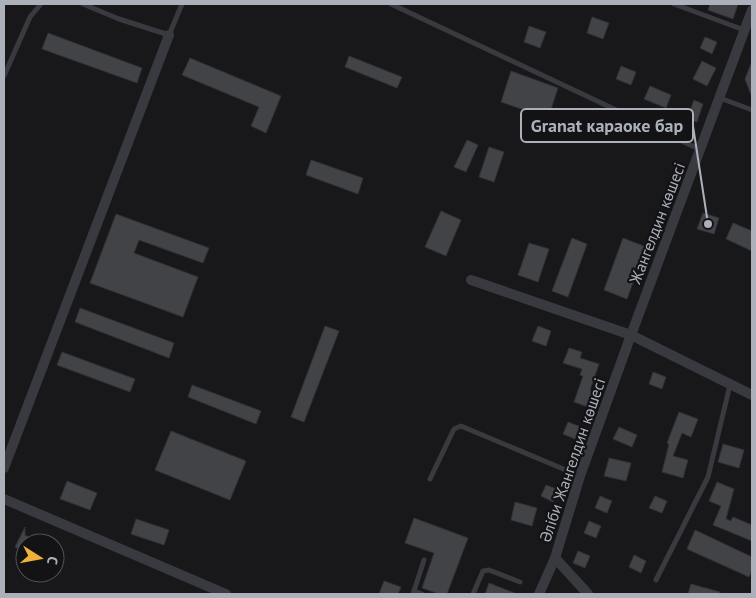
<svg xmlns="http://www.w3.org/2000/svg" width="756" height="598" font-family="'PT Sans',sans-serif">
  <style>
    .building { fill: #424347; stroke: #323236 }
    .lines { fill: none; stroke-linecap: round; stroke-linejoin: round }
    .service { stroke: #393a3f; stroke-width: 5 }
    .minor { stroke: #393a3f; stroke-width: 10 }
    .labels { text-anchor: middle; stroke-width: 4.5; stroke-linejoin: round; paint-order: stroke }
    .street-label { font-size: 16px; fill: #abb0ba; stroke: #131315 }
    .leader { fill: none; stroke: #abb0ba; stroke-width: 2 }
    .callout-dot { fill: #abb0ba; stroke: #131315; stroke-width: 2 }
    .callout { fill: #131315; stroke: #abb0ba; stroke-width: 2 }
    .callout-label { font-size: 18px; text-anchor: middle; font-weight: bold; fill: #abb0ba }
  </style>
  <rect width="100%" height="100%" fill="#18181a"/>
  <!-- building -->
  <g class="building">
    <path d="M710 4H738L733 19 708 10Z"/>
    <path d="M592 17 609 23 603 39 587 33Z"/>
    <path d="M529 26 546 32 540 48 524 42Z"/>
    <path d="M48 33 142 68 137 83 42 49Z"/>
    <path d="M705 37 717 42 712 54 700 48Z"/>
    <path d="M349 56 402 77 397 88 345 67Z"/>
    <path d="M190 58 281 96 266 133 251 126 259 107 182 75Z"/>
    <path d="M702 61 716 68 707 86 693 79Z"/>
    <path d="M752 61V97L745 79Z"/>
    <path d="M621 66 636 72 631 85 616 79Z"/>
    <path d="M511 71 558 88 548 118 501 102Z"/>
    <path d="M650 86 671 95 666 108 644 99Z"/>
    <path d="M694 100 703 104 697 122 687 119Z"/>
    <path d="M467 140 478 145 466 172 454 167Z"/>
    <path d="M489 147 504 152 494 182 479 177Z"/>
    <path d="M311 160 363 178 358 194 306 175Z"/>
    <path d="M441 211 461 220 446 256 425 247Z"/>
    <path d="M703 213 719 218 714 234 697 229Z"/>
    <path d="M116 214 209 248 203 263 139 240 134 253 198 277 183 317 90 283Z"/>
    <path d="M733 223 752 231V251L726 239Z"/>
    <path d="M572 238 587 244 568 297 552 291Z"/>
    <path d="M623 238 646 247 627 299 604 290Z"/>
    <path d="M529 243 549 249 538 282 518 275Z"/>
    <path d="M80 308 174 343 169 358 75 322Z"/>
    <path d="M325 326 339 331 304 422 291 417Z"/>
    <path d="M538 326 551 331 546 346 532 341Z"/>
    <path d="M569 348 582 352 580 358 599 364 590 390 593 391 588 407 574 402 583 376 580 375 582 369 563 363Z"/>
    <path d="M62 352 135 379 130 392 57 365Z"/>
    <path d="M653 372 666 377 662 389 649 384Z"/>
    <path d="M192 385 261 411 256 424 188 397Z"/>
    <path d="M679 412 698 419 691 437 682 433 673 456 688 460 683 478 662 472 669 444 667 443Z"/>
    <path d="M568 422 581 427 575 439 563 434Z"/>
    <path d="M619 427 637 435 632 447 613 439Z"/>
    <path d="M171 431 246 461 230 500 155 470Z"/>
    <path d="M723 444 744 450 739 468 718 462Z"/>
    <path d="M609 458 631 463 626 481 604 476Z"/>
    <path d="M67 481 97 493 90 510 60 499Z"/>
    <path d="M717 482 734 489 726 519 731 521 733 517 752 525V541L713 525 721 506 709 501Z"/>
    <path d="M546 485 559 490 553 502 541 496Z"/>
    <path d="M600 496 612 501 607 513 595 508Z"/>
    <path d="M655 496 667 501 662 513 649 508Z"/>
    <path d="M515 502 537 508 532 526 511 520Z"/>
    <path d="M414 518 468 538 447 594H439L422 588 434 553 405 543Z"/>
    <path d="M136 519 169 530 164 545 131 534Z"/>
    <path d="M589 521 601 526 596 538 584 533Z"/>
    <path d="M25 527V535L40 543H25V552L15 547Z"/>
    <path d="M695 530 752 557V570L749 577 687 549Z"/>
    <path d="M578 551 590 556 585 568 573 563Z"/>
    <path d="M634 555 646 561 641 573 629 567Z"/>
    <path d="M384 581 401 587 398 594H379Z"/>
    <path d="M489 583 517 594H485Z"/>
    <path d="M691 584 720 592 719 594H688Z"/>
  </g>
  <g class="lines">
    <!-- service -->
    <g class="service">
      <path d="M83 4 119 19 169 35 182 4"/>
      <path d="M391 4 701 150"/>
      <path d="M674 4 744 30"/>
      <path d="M4 76 30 17 41 4"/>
      <path d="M720 98 752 110"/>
      <path d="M430 479 454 429 461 426 580 476"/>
      <path d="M656 580 708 477 730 385"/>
      <path d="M414 591 422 594"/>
      <path d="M413 594 424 560"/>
      <path d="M473 594 483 571 489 570 520 582"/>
    </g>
    <!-- minor -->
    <g class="minor">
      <path d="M471 280 631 335 752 395"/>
      <path d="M4 468 169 35"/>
      <path d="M4 499 226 594"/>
      <path d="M555 558 588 594"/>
      <path d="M539 594 555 558 580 476 631 335 752 10"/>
    </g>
  </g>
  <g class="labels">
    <!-- street labels -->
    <g class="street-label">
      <text transform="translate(657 223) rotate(-69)" y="6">Жангелдин көшесі</text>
      <text transform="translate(572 460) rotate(-71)" y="6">Әліби Жангелдин көшесі</text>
    </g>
  </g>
  <!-- callouts -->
  <path class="leader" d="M708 224L693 126"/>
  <circle class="callout-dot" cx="708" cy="224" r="5"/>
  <rect class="callout" x="521" y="109" width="172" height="33" rx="5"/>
  <g class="callout-label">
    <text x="607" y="132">Granat караоке бар</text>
  </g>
  <!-- border -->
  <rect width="756" height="598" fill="none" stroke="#abb0ba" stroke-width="10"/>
  <!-- north arrow -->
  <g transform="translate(40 558) rotate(101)"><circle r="24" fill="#131315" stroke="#505257"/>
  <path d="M0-4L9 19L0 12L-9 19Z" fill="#efb13c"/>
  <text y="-8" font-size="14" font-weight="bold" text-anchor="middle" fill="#abb0ba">С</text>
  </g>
</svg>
